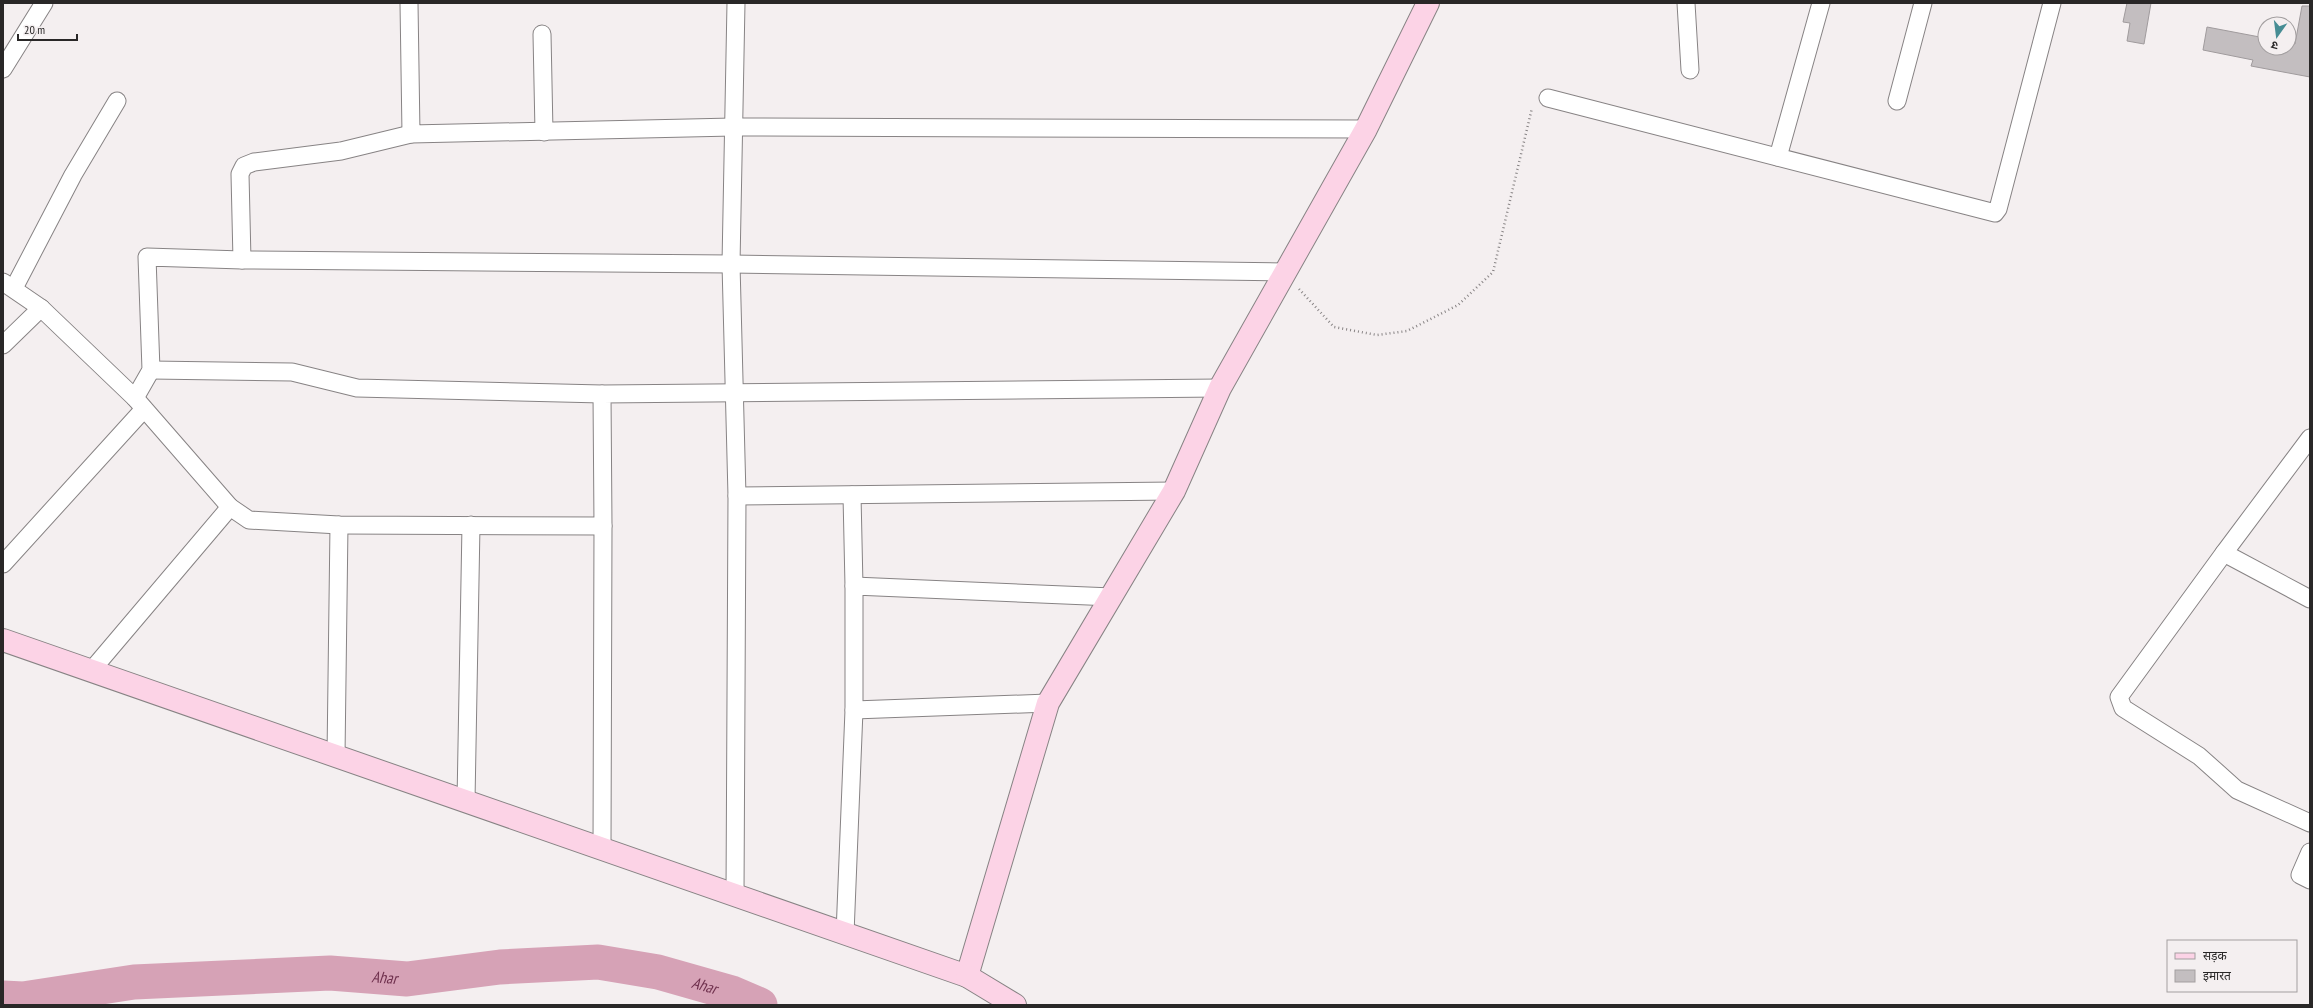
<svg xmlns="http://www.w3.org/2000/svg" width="2313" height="1008" font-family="'PT Sans Narrow','Noto Sans Devanagari',sans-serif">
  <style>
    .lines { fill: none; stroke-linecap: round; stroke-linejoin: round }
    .river { stroke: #d6a2b6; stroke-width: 35 }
    .building { fill: #c3bec0; stroke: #a09b9d }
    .street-casing { stroke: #878384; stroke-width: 19 }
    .secondary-casing { stroke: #878384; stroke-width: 24 }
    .path { stroke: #888485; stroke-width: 2.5; stroke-dasharray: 1 3; stroke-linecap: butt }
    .street { stroke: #fff; stroke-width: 17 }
    .secondary { stroke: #fcd3e6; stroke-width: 22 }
    .labels { text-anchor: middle; stroke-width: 4; stroke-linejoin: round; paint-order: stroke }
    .water-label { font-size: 16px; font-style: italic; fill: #70314e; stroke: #f4eff0 }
  </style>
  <rect width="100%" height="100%" fill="#f4eff0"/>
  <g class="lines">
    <!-- river -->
    <path class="river" id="s1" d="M3 998 23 999 134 982 330 973 407 979 500 967 598 962 658 972 732 993 760 1005"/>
  </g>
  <!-- building -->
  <g class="building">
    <path d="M2127 3H2151L2144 44 2127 41 2130 23 2123 22Z"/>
    <path d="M2302 6H2310V77L2251 66 2253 60 2203 50 2207 27 2265 38V48H2289V43L2295 44Z"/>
  </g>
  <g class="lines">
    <!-- street casing -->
    <g class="street-casing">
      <g id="street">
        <path d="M409 3 411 134 733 127 1366 129"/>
        <path d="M1686 3 1690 70"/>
        <path d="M542 34 544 132"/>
        <path d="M3 69 44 3"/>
        <path d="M1548 98 1995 213 1998 209 2052 3"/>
        <path d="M1897 101 1923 3"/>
        <path d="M1778 157 1821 3"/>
        <path d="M242 260 240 174 244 166 254 162 341 151 411 134"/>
        <path d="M3 282 41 308 135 398 230 507 249 520 339 525 603 526 602 394 1220 388"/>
        <path d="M14 288 73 175 117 101"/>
        <path d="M3 345 41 308"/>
        <path d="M151 370 292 372 357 388 602 394"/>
        <path d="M135 398 151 370 147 257 242 260 731 264 1283 272"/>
        <path d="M2310 438 2224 553 2310 599"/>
        <path d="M852 495 854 586"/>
        <path d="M737 496 1174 491"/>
        <path d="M2224 553 2119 697 2123 708 2199 756 2237 790 2310 823"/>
        <path d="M3 564 144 409"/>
        <path d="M91 671 230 507"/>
        <path d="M854 710 1048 703"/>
        <path d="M336 756 339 525"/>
        <path d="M466 801 471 525"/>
        <path d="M602 849 603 526"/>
        <path d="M2310 852 2300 875 2310 880"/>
        <path d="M735 895 737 496 731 264 736 3"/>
        <path d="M845 934 854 710V586L1112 597"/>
      </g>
    </g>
    <!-- secondary casing -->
    <g class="secondary-casing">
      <g id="secondary">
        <path d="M3 640 967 976 1048 703 1174 491 1220 388 1366 129 1428 3"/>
        <path d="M967 976 1015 1005"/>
      </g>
    </g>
    <!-- path -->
    <path class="path" d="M1299 289 1334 327 1377 335 1407 331 1458 305 1493 272 1532 108"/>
    <!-- street -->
    <use href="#street" class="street"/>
    <!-- secondary -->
    <use href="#secondary" class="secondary"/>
  </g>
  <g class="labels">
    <!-- water labels -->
    <g class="water-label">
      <text dy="6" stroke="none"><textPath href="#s1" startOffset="383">Ahar</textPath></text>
      <text dy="6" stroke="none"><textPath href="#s1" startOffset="707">Ahar</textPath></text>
    </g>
  </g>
  <!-- border -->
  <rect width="2313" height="1008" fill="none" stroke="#292727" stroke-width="8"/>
  <!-- legend -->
  <rect x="2167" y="940" width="130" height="52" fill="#f4eff0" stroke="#a39fa0"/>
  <rect x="2175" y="953" width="20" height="6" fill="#fcd3e6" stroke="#a39fa0"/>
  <text x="2203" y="960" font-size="12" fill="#292727">सड़क</text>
  <rect x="2175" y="970" width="20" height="12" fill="#c3bec0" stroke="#a39fa0"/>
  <text x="2203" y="980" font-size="12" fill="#292727">इमारत</text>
  <!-- north arrow -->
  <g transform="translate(2277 36) rotate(194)"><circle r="19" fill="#f4eff0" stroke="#a39fa0"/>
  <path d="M0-3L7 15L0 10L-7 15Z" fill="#468d94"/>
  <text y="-6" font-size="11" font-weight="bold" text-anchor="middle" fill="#292727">उ</text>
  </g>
  <!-- scale -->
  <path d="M18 34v6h59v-6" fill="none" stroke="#292727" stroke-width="2"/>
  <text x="24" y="34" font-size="12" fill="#292727" stroke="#f4eff0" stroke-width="3" paint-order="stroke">20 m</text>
</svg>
